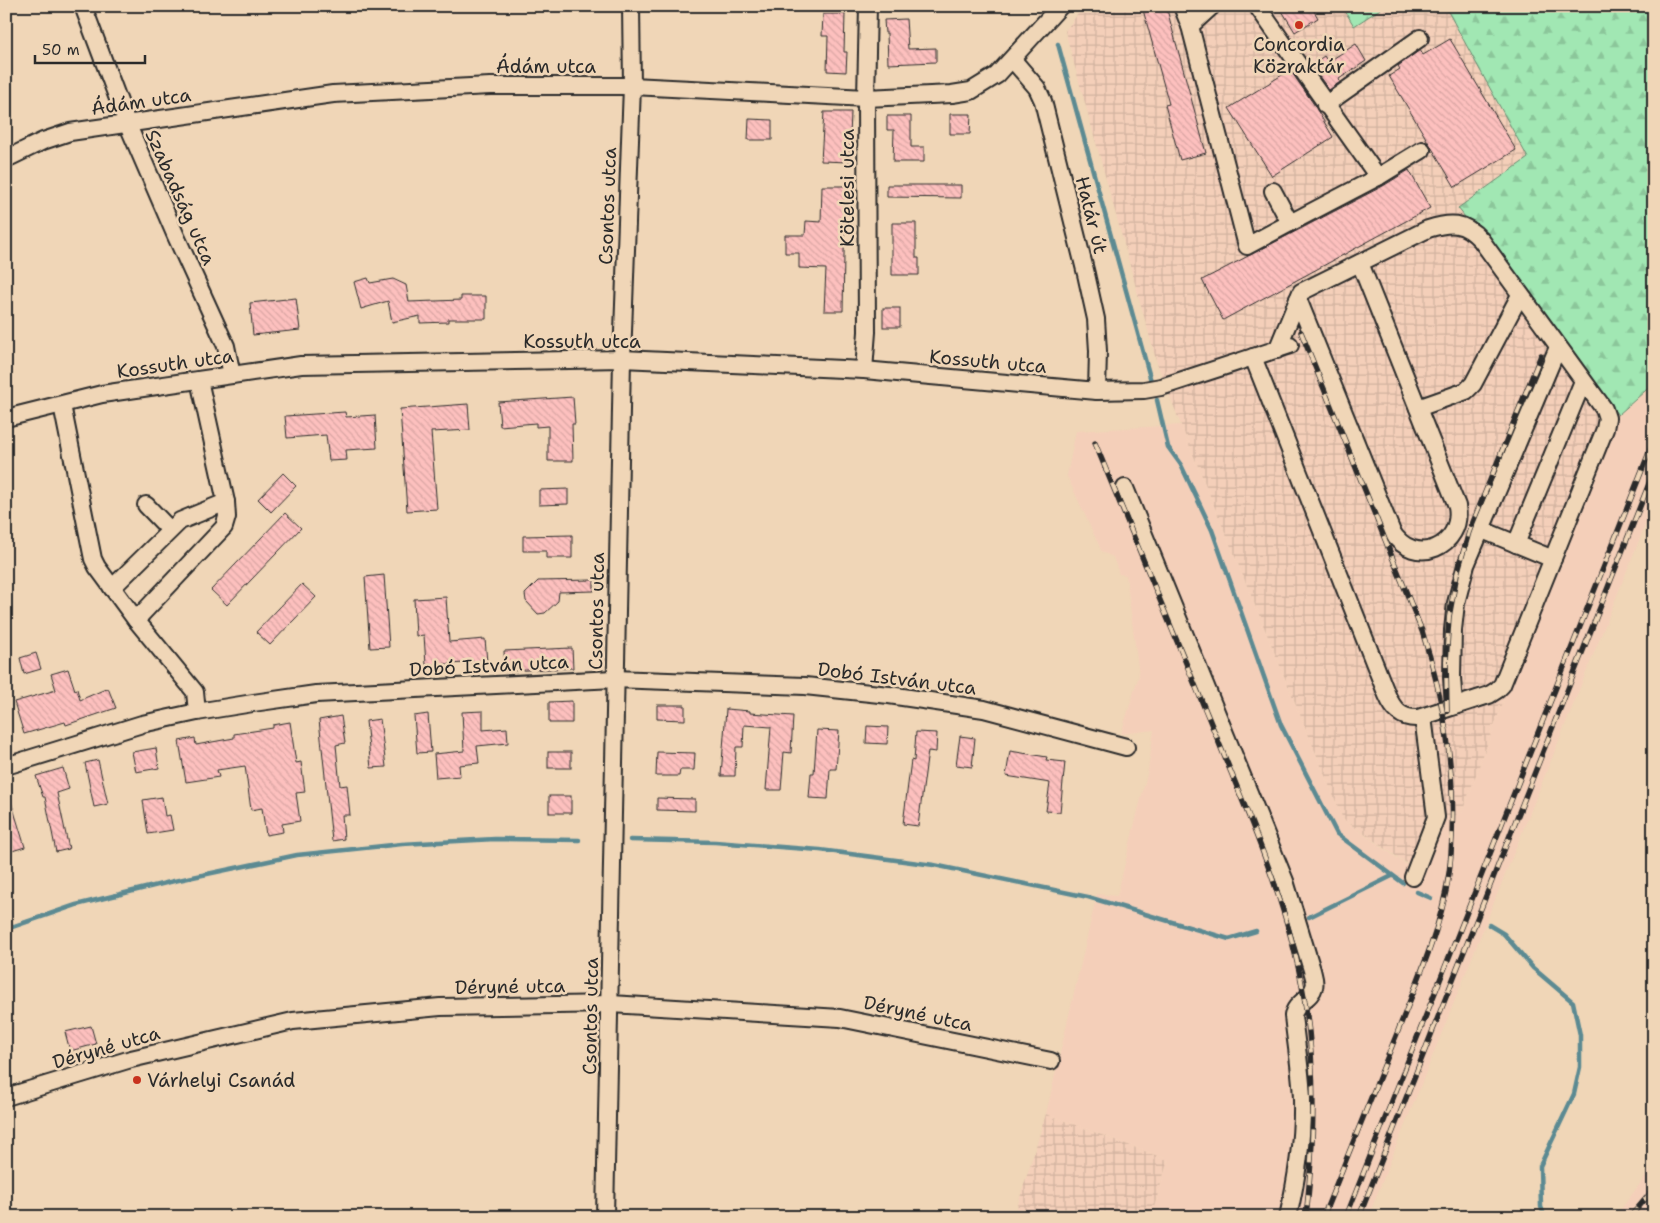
<svg xmlns="http://www.w3.org/2000/svg" width="1660" height="1223" font-family="'Shantell Sans',sans-serif">
  <style>
    .built { fill: #f4cfb9 }
    .industrial { fill: url(#industrial-grid) }
    .forest { fill: url(#forest-firs); stroke: #66896f }
    .lines { fill: none; stroke-linecap: round; stroke-linejoin: round }
    .stream { stroke: #5b8a92; stroke-width: 4.5 }
    .building { fill: url(#building-back-hatch); stroke: #2b2b2b }
    .minor-casing { stroke: #2b2b2b; stroke-width: 20 }
    .minor { stroke: #f0d6b7; stroke-width: 16 }
    .rail-casing { stroke: #2b2b2b; stroke-width: 5.5 }
    .rail { stroke: #f0d6b7; stroke-width: 4; stroke-dasharray: 11; stroke-linecap: butt }
    .poi-dot { fill: #c8321e; stroke: #f0d6b7; stroke-width: 2 }
    .labels { text-anchor: middle; stroke-width: 5; stroke-linejoin: round; paint-order: stroke }
    .poi-label { font-size: 19px; fill: #2b2b2b; stroke: #f0d6b7 }
    .street-label { font-size: 19px; fill: #2b2b2b; stroke: #f0d6b7 }
  </style>
  <defs>
    <pattern id="industrial-grid" width="8" height="8" patternUnits="userSpaceOnUse" patternTransform="scale(1.25)"><rect width="8" height="8" fill="#f4cfb9"/><path d="M0 4h8M4 0v8" fill="none" stroke="#d1b29f"/></pattern>
    <pattern id="forest-firs" width="22" height="20" patternUnits="userSpaceOnUse" patternTransform="scale(1.25)"><rect width="22" height="20" fill="#a1e7b3"/><path d="M5 1l3.5 6h-7zM16 11l3.5 6h-7z" fill="#8bc69a"/></pattern>
    <pattern id="building-back-hatch" width="6" height="6" patternUnits="userSpaceOnUse" patternTransform="scale(1.25)"><rect width="6" height="6" fill="#fdc0be"/><path d="M-1 5l2 2M0 0l6 6M5-1l2 2" fill="none" stroke="#d9a5a3"/></pattern>
  </defs>
  <rect width="100%" height="100%" fill="#f0d6b7"/>
  <filter id="ink" filterUnits="userSpaceOnUse"><feTurbulence type="fractalNoise" baseFrequency=".02" numOctaves="2"/><feDisplacementMap in="SourceGraphic" scale="10" xChannelSelector="R" yChannelSelector="G"/><feConvolveMatrix kernelMatrix="1 2 1 2 8 2 1 2 1" color-interpolation-filters="sRGB"/></filter>
  <g filter="url(#ink)">
    <!-- built -->
    <g class="built">
      <path d="M1654 383V503L1368 1217H1151L1168 1160 1046 1114 1097 894 1117 896 1148 770 1154 730 1121 734 1139 675 1126 575 1119 574 1113 557 1102 552 1067 476 1076 431 1181 425 1343 819 1404 863 1422 874 1444 819 1462 812 1525 643 1618 415Z"/>
      <path d="M1654 1165V1202L1642 1217H1615Z"/>
    </g>
    <!-- industrial -->
    <g class="industrial">
      <path d="M1084 6H1342L1354 25 1385 6H1445L1528 158 1458 208 1618 415 1525 643 1462 812 1444 820 1422 874 1343 819 1181 425 1157 363 1065 31Z"/>
      <path d="M1046 1114 1168 1160 1151 1217H1014Z"/>
    </g>
    <!-- forest -->
    <g class="forest">
      <path d="M1342 6H1385L1354 26Z"/>
      <path d="M1445 6H1654V383L1618 415 1458 208 1528 158Z"/>
    </g>
    <g class="lines">
      <!-- stream -->
      <g class="stream">
        <path d="M1045 6 1046 7"/>
        <path d="M1058 44 1151 381"/>
        <path d="M1157 400 1168 447 1181 465 1212 530 1281 725 1337 834 1403 883"/>
        <path d="M630 840 715 842 820 850 934 865 1088 897 1229 939 1256 931"/>
        <path d="M1417 892 1431 898"/>
        <path d="M1309 917 1392 876"/>
        <path d="M1489 925 1504 934 1533 968 1573 1002 1580 1035V1067L1574 1094 1540 1166 1541 1207 1545 1217"/>
        <path d="M6 929 76 905 174 881 297 855 402 844 495 839 579 840"/>
      </g>
    </g>
    <!-- building -->
    <g class="building">
      <path d="M1142 6H1166L1206 153 1180 160 1165 105 1169 104Z"/>
      <path d="M1279 6H1311L1318 18 1295 32Z"/>
      <path d="M823 14H845L844 52H847L846 72 827 71 828 36H822Z"/>
      <path d="M906 19 908 49 936 48V62L888 64 887 33H885L884 20Z"/>
      <path d="M1450 39 1516 150 1455 187 1389 76 1400 69 1398 66 1420 50 1423 55Z"/>
      <path d="M1356 44 1366 61 1339 79 1340 82 1329 90 1311 65 1324 56 1328 62Z"/>
      <path d="M1290 70 1313 103 1333 137 1272 176 1229 108Z"/>
      <path d="M824 112H851L849 162 821 161Z"/>
      <path d="M950 114H971L970 134H950Z"/>
      <path d="M887 116H911V147H924V162H893L894 130H887Z"/>
      <path d="M749 119 772 120V140H748Z"/>
      <path d="M1409 170 1430 208 1223 320 1202 280 1383 186Z"/>
      <path d="M887 185H961V198L887 197Z"/>
      <path d="M822 186H851L850 202 845 201 843 311H824L826 269 799 268V253H785V235H805L806 221 821 222Z"/>
      <path d="M892 223H916V258H919V275H892Z"/>
      <path d="M368 278 370 283 393 279 406 285 409 302 461 300V296H486V319H448V322L420 323V316L392 322 388 301 361 309 354 282Z"/>
      <path d="M296 298 300 330 253 335 250 303Z"/>
      <rect x="883" y="308" width="17" height="19"/>
      <path d="M573 397 575 424H572L573 461H548V426L536 427V423L500 426 498 402Z"/>
      <path d="M468 404 470 430 431 432 437 509 407 511 400 409Z"/>
      <path d="M345 412 346 417 375 415 377 448 346 450 347 460 329 461 326 435 287 438 285 416Z"/>
      <path d="M283 473 296 486 271 512 258 499Z"/>
      <path d="M568 489V504L539 505V490Z"/>
      <path d="M285 513 301 528 227 605 211 590Z"/>
      <path d="M572 535V558H546V551H523V536Z"/>
      <path d="M384 575 389 647 370 648 365 577Z"/>
      <path d="M594 580V591L559 592 558 601 545 613 538 614 526 601 525 594 538 581Z"/>
      <path d="M302 584 316 597 270 645 256 632Z"/>
      <path d="M446 597 449 642 485 639 487 662 426 665 424 635 416 636 414 599Z"/>
      <path d="M572 648 573 668 505 671 504 651Z"/>
      <path d="M36 653 41 669 24 674 20 658Z"/>
      <path d="M68 669 75 690 77 689 80 700 108 688 116 708 66 725 65 722 24 734 14 702 56 690 51 674Z"/>
      <path d="M572 701V723H549V702Z"/>
      <path d="M657 705H685V720L657 719Z"/>
      <path d="M726 709 750 711V713L793 716 791 753 784 752 781 790H766L771 727 744 725 743 747H736L735 776H721Z"/>
      <path d="M483 711V730L507 728 508 743 477 746 479 763 459 765 460 776 436 778 434 754 464 751 462 712Z"/>
      <path d="M428 714 431 752 417 753 414 716Z"/>
      <path d="M341 716 345 743 336 745 340 786 347 785 350 815H342L344 839 332 841 319 720Z"/>
      <path d="M380 719 386 767 371 768 366 721Z"/>
      <path d="M290 722 296 763 301 762 305 792 296 793 300 821 282 824 283 832 266 835 262 808 251 810 245 766 217 770 219 777 186 782 179 741 195 738 196 745 234 738V734L273 728V725Z"/>
      <path d="M867 726 888 727 887 744 866 743Z"/>
      <path d="M817 730 839 731 836 769H830L828 799 809 798 811 773H814Z"/>
      <path d="M916 732 937 733 936 752 928 751 918 826 903 824 911 760 914 761Z"/>
      <path d="M960 736 975 738 972 767 956 765Z"/>
      <path d="M156 748 159 768 136 772 132 752Z"/>
      <path d="M1010 751 1047 757 1046 760 1065 762 1060 812 1046 811 1050 783 1006 776Z"/>
      <rect x="548" y="752" width="23" height="16"/>
      <path d="M657 752 695 753 694 770H680L679 776H656Z"/>
      <path d="M98 760 108 804 94 807 85 763Z"/>
      <path d="M63 768 69 789 57 793 69 849 56 852 45 797H43L36 776Z"/>
      <path d="M9 795 25 847 12 851 6 832V796Z"/>
      <rect x="549" y="796" width="22" height="17"/>
      <path d="M162 797 165 816 170 815 173 830 148 834 143 800Z"/>
      <path d="M657 798 695 799V811L657 810Z"/>
      <path d="M91 1026 96 1044 70 1051 65 1032Z"/>
    </g>
    <g class="lines">
      <!-- minor casing -->
      <g class="minor-casing">
        <g id="minor">
          <path d="M83 6 127 123 175 234 226 346 232 375"/>
          <path d="M1182 6 1190 26 1247 246 1290 223"/>
          <path d="M1257 6 1378 177"/>
          <path d="M1190 26 1212 6"/>
          <path d="M1013 60 1037 88 1043 101 1086 274 1096 319 1098 351 1097 391"/>
          <path d="M1325 105 1420 38"/>
          <path d="M6 159 43 141 70 132 333 94 490 86H632L866 98 952 94 971 91 997 75 1060 6"/>
          <path d="M1273 191 1290 223 1378 177 1422 150"/>
          <path d="M1298 299 1392 532C1414 568 1464 547 1457 506L1360 263"/>
          <path d="M1253 357 1387 695C1393 709 1401 719 1418 718L1489 695 1497 690 1502 685 1605 429 1607 418 1604 409 1481 240C1464 221 1450 222 1428 229L1301 292 1277 350"/>
          <path d="M864 370 867 332 866 98 868 6"/>
          <path d="M62 405 93 559 97 567 136 620 195 692 197 712"/>
          <path d="M1418 408 1466 391 1473 384 1520 295"/>
          <path d="M6 418 102 394 301 365 622 359 864 370 1097 391 1144 390 1161 387 1290 345"/>
          <path d="M1125 488 1285 881 1312 970C1313 975 1316 982 1314 987 1311 999 1295 1002 1293 1016 1296 1043 1301 1072 1302 1099 1303 1139 1297 1178 1288 1217"/>
          <path d="M146 505 170 530"/>
          <path d="M1480 529 1553 559"/>
          <path d="M1516 544 1583 381"/>
          <path d="M112 588 180 521 226 502"/>
          <path d="M136 620 224 527 227 517 226 502 199 380"/>
          <path d="M1454 706 1452 677 1453 630 1456 603 1466 565 1558 347"/>
          <path d="M6 766 142 724 197 712 253 703 316 694 614 679 805 686 889 695 984 709 1126 747"/>
          <path d="M1413 877 1436 817 1423 717"/>
          <path d="M6 1097 131 1059 293 1021 440 1007 611 1004 840 1018 1051 1061"/>
          <path d="M605 1217 622 359 632 86 631 6"/>
        </g>
      </g>
      <!-- minor -->
      <use href="#minor" class="minor"/>
      <!-- rail casing -->
      <g class="rail-casing">
        <g id="rail">
          <path d="M1301 332 1422 631C1445 701 1457 779 1451 854 1447 916 1420 974 1398 1031 1373 1093 1348 1155 1323 1217"/>
          <path d="M1095 443C1136 541 1176 640 1217 738 1251 822 1289 906 1304 997 1317 1070 1314 1143 1306 1217"/>
          <path d="M1447 711 1446 661 1449 617 1457 574 1469 532 1541 355"/>
          <path d="M1346 1217 1654 440"/>
          <path d="M1359 1217 1654 471"/>
          <path d="M1630 1217 1654 1189"/>
        </g>
      </g>
      <!-- rail -->
      <use href="#rail" class="rail"/>
    </g>
  </g>
  <!-- markers -->
  <g class="poi-dot">
    <circle cx="1299" cy="25" r="5"/>
    <circle cx="137" cy="1080" r="5"/>
  </g>
  <g class="labels">
    <!-- poi labels -->
    <g class="poi-label">
      <text x="1299" y="51">Concordia<tspan x="1299" dy="22">Közraktár</tspan></text>
      <text x="147" y="1087" text-anchor="start">Várhelyi Csanád</text>
    </g>
    <!-- street labels -->
    <g class="street-label">
      <text x="546" y="73">Ádám utca</text>
      <text transform="translate(141 101) rotate(-8)" y="7">Ádám utca</text>
      <text transform="translate(847 188) rotate(-90)" y="7">Kötelesi utca</text>
      <text transform="translate(181 197) rotate(66)" y="7">Szabadság utca</text>
      <text transform="translate(607 206) rotate(-88)" y="7">Csontos utca</text>
      <text transform="translate(1092 215) rotate(76)" y="7">Határ út</text>
      <text x="582" y="348">Kossuth utca</text>
      <text transform="translate(988 361) rotate(5)" y="7">Kossuth utca</text>
      <text transform="translate(175 363) rotate(-8)" y="7">Kossuth utca</text>
      <text transform="translate(596 611) rotate(-89)" y="7">Csontos utca</text>
      <text transform="translate(489 665) rotate(-3)" y="7">Dobó István utca</text>
      <text transform="translate(897 678) rotate(7)" y="7">Dobó István utca</text>
      <text transform="translate(510 986) rotate(-1)" y="7">Déryné utca</text>
      <text transform="translate(918 1013) rotate(12)" y="7">Déryné utca</text>
      <text transform="translate(590 1016) rotate(-89)" y="7">Csontos utca</text>
      <text transform="translate(106 1047) rotate(-16)" y="7">Déryné utca</text>
    </g>
  </g>
  <!-- margin -->
  <rect width="1660" height="1223" fill="none" stroke="#f0d6b7" stroke-width="25"/>
  <rect x="12" y="12" width="1635" height="1198" fill="none" stroke="#2b2b2b" stroke-width="2" filter="url(#ink)"/>
  <!-- scale -->
  <path d="M35 55v8h110v-8" fill="none" stroke="#2b2b2b" stroke-width="2.5"/>
  <text x="42" y="55" font-size="15" fill="#2b2b2b" stroke="#f0d6b7" stroke-width="4" paint-order="stroke">50 m</text>
</svg>
